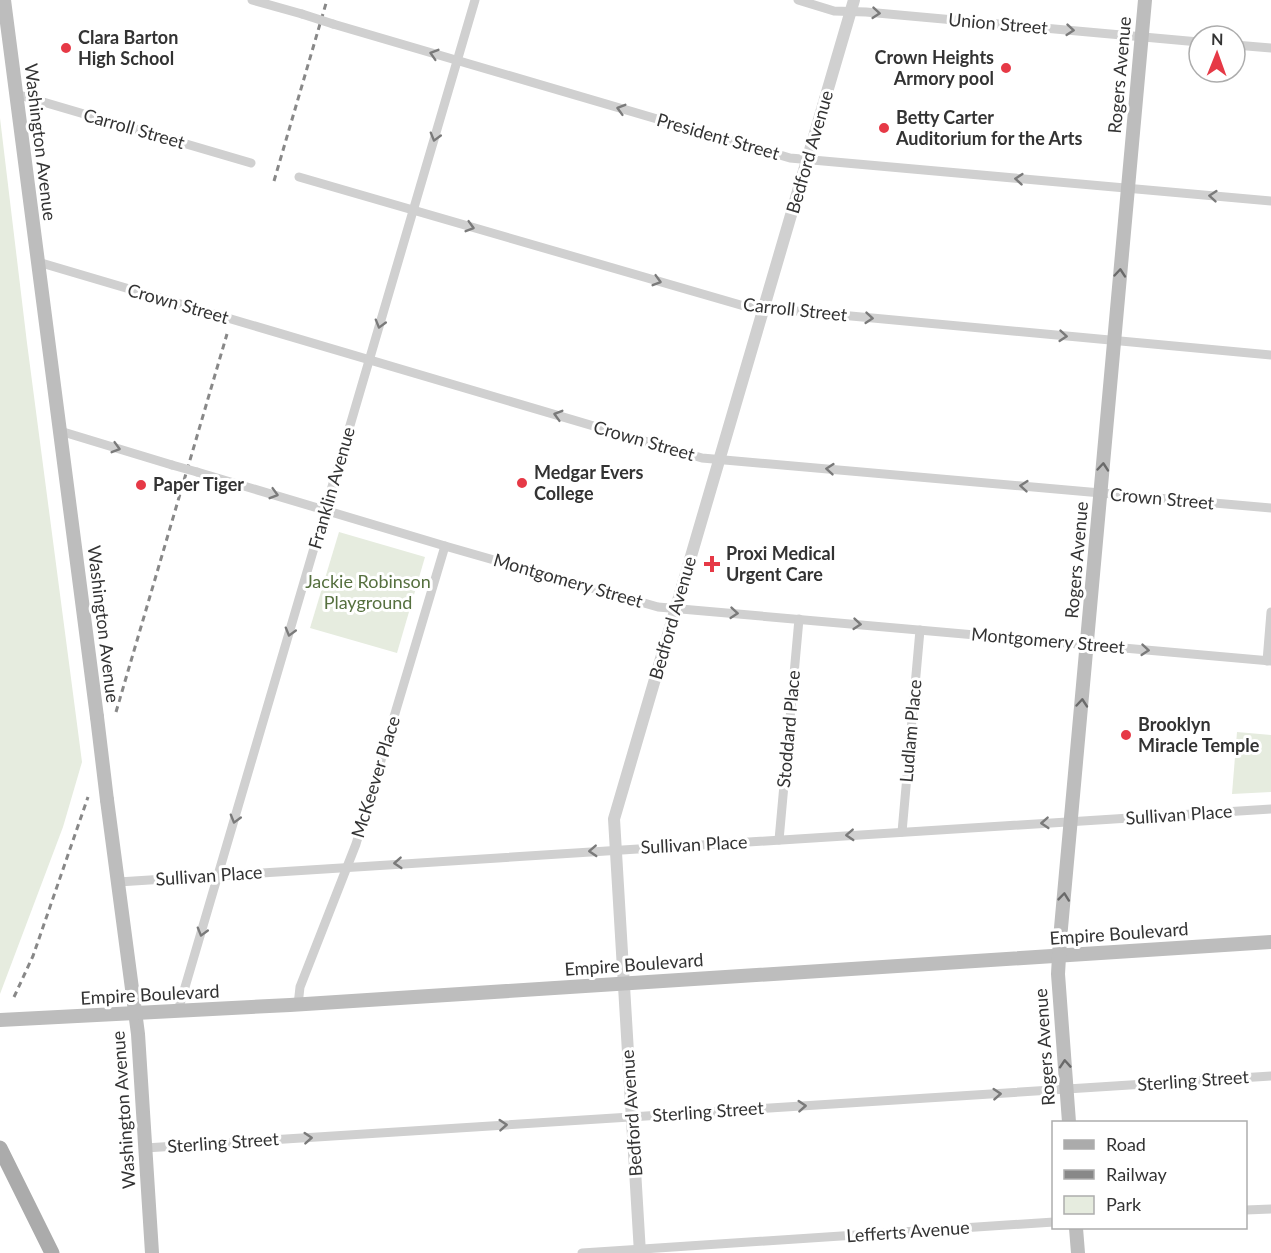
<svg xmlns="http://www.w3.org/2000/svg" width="1271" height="1253" font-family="Lato,sans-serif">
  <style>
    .green { fill: #e6ecdf }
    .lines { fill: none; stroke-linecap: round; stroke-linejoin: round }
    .minor { stroke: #d0d0d0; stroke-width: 9 }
    .tertiary { stroke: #d0d0d0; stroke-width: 12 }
    .secondary { stroke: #bdbdbd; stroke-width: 14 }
    .primary { stroke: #ababab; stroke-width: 15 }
    .rail { stroke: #888; stroke-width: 3; stroke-dasharray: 6 4.5; stroke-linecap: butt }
    .minor-bridge { stroke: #d0d0d0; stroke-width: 9 }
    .secondary-bridge { stroke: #bdbdbd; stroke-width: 14 }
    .oneway { stroke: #7a7a7a }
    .oneway2 { stroke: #6a6a6a }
    .poi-dot { fill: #e63946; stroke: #fff; stroke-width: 2 }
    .labels { text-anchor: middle; stroke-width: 6; stroke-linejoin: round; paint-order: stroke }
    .street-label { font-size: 18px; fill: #333; stroke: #fff }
    .poi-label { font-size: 18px; font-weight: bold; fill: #333; stroke: #fff; text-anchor: start }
    .park-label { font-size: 18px; fill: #56703f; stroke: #fff }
  </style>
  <rect width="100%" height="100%" fill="#fff"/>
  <!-- green -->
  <g class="green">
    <path d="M0 118 27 343 82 762 63 827 0 994Z"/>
    <path d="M339 532 425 557 397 653 310 628Z"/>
    <path d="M1237 732 1271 735V792L1232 794Z"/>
  </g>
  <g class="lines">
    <!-- minor -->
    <g class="minor">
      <path d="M252 0 302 14"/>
      <path d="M798 0 834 11 866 12 1199 42"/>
      <path d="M333 24 790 158 1271 201"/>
      <path d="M1235 45 1271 48"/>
      <path d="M16 94 251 163"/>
      <path d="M299 177 744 306 1271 355"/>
      <path d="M38 262 702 458 1271 508"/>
      <path d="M60 431 172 465"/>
      <path d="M197 472 445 546 658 607 1271 661"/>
      <path d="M1267 661 1271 612"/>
      <path d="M902 832 920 630"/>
      <path d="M779 840 799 619"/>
      <path d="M118 882 1271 809"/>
      <path d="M298 1005 300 987 356 844 445 546"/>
      <path d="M178 1011 475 0"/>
      <path d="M145 1148 1271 1076"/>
      <path d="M1246 1210 1271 1209"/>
      <path d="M582 1253 1054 1222"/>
    </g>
    <!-- tertiary -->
    <path class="tertiary" d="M640 1253 614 819 854 0"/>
    <!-- secondary -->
    <g class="secondary">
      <path d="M4 0 97 717"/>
      <path d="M107 800 138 1034 152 1253"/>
      <path d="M0 1020 290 1005 1271 942"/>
      <path d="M1069 1122 1058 974 1060 939 1145 0"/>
      <path d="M1076 1228 1078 1253"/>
    </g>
    <!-- primary -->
    <path class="primary" d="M0 1148 52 1253"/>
    <!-- rail -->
    <g class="rail">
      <path d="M274 181 327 0"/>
      <path d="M116 712 227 334"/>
      <path d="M14 997 33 956 88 797"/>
    </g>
    <!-- minor-bridge -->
    <g class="minor-bridge">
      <path d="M302 14 333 24"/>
      <path d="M172 465 197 472"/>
    </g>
    <!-- secondary-bridge -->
    <path class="secondary-bridge" d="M97 717 107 800"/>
  </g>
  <!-- one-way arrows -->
  <defs><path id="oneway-chevron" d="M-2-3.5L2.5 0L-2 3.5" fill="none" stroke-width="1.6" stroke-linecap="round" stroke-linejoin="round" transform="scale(1.5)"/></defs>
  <g class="oneway">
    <use href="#oneway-chevron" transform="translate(876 13) rotate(5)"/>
    <use href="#oneway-chevron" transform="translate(1070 30) rotate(5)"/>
    <use href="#oneway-chevron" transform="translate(434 54) rotate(-163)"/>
    <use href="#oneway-chevron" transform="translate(621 109) rotate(-164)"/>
    <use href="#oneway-chevron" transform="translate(435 137) rotate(106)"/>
    <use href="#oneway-chevron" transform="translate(1019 179) rotate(-175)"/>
    <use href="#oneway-chevron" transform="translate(1213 196) rotate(-175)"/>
    <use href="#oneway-chevron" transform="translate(470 227) rotate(16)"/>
    <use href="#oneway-chevron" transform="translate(657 281) rotate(16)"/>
    <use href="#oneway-chevron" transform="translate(869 318) rotate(5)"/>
    <use href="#oneway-chevron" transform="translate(380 324) rotate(106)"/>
    <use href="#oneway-chevron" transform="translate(1063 336) rotate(5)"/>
    <use href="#oneway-chevron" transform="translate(558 415) rotate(-164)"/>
    <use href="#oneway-chevron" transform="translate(116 448) rotate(16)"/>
    <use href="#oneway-chevron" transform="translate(830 469) rotate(-175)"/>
    <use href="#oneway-chevron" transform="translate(1024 486) rotate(-175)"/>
    <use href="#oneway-chevron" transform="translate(274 494) rotate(16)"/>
    <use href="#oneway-chevron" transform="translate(734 613) rotate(5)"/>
    <use href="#oneway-chevron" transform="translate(857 624) rotate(5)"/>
    <use href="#oneway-chevron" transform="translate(290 632) rotate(106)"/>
    <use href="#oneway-chevron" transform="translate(1145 650) rotate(5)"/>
    <use href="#oneway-chevron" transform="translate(235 819) rotate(106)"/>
    <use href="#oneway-chevron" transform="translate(1045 823) rotate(176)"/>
    <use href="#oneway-chevron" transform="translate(850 835) rotate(177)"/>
    <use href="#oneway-chevron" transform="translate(593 851) rotate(177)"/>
    <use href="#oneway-chevron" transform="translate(398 863) rotate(176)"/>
    <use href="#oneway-chevron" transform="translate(202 932) rotate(106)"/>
    <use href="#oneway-chevron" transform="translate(997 1094) rotate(-4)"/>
    <use href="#oneway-chevron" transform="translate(802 1106) rotate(-4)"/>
    <use href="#oneway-chevron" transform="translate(503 1125) rotate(-4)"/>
    <use href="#oneway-chevron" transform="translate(308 1138) rotate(-4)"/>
  </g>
  <g class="oneway2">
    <use href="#oneway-chevron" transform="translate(1120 273) rotate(-85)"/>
    <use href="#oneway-chevron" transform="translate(1103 467) rotate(-85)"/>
    <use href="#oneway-chevron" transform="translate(1082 703) rotate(-85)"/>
    <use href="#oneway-chevron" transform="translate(1064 897) rotate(-84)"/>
    <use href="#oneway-chevron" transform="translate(1065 1064) rotate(-94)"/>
  </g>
  <!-- markers -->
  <g class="poi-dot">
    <circle cx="66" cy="48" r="6"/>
    <circle cx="1006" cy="68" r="6"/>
    <circle cx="884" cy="128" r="6"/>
    <circle cx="522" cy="483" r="6"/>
    <circle cx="141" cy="485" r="6"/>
    <path d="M709 555h6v6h6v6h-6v6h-6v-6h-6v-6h6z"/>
    <circle cx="1126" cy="735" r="6"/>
  </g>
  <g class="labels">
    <!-- street labels -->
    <g class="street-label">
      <text transform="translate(998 24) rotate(5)" y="6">Union Street</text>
      <text transform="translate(1120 75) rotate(-85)" y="6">Rogers Avenue</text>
      <text transform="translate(134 129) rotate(16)" y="6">Carroll Street</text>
      <text transform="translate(718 137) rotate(16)" y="6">President Street</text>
      <text transform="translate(40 142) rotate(83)" y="6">Washington Avenue</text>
      <text transform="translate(810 152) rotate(-74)" y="6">Bedford Avenue</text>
      <text transform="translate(178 304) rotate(16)" y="6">Crown Street</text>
      <text transform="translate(795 310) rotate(6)" y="6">Carroll Street</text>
      <text transform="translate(644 441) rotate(16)" y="6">Crown Street</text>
      <text transform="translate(332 488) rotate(-74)" y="6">Franklin Avenue</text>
      <text transform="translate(1162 499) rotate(5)" y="6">Crown Street</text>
      <text transform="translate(1077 560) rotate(-85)" y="6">Rogers Avenue</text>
      <text transform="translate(568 581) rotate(16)" y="6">Montgomery Street</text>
      <text transform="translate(673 618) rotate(-74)" y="6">Bedford Avenue</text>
      <text transform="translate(103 624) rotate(83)" y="6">Washington Avenue</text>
      <text transform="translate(1048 641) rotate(5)" y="6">Montgomery Street</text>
      <text transform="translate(789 729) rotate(-85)" y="6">Stoddard Place</text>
      <text transform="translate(911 731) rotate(-85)" y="6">Ludlam Place</text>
      <text transform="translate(376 777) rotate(-73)" y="6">McKeever Place</text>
      <text transform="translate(1179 815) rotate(-4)" y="6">Sullivan Place</text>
      <text transform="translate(694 845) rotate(-3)" y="6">Sullivan Place</text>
      <text transform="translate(209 876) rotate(-4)" y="6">Sullivan Place</text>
      <text transform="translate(1119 934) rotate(-4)" y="6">Empire Boulevard</text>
      <text transform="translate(634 965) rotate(-4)" y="6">Empire Boulevard</text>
      <text transform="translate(150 995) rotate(-3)" y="6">Empire Boulevard</text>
      <text transform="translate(1045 1047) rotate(-94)" y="6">Rogers Avenue</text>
      <text transform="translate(1193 1081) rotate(-4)" y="6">Sterling Street</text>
      <text transform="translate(124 1110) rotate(-94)" y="6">Washington Avenue</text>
      <text transform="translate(708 1112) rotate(-4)" y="6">Sterling Street</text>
      <text transform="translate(632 1113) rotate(-94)" y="6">Bedford Avenue</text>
      <text transform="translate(223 1143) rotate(-4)" y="6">Sterling Street</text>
      <text transform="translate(908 1232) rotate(-4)" y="6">Lefferts Avenue</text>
    </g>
    <!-- poi labels -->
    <g class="poi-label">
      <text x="78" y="44">Clara Barton<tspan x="78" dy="21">High School</tspan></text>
      <text x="994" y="64" text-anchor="end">Crown Heights<tspan x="994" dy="21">Armory pool</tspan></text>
      <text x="896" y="124">Betty Carter<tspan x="896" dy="21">Auditorium for the Arts</tspan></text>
      <text x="534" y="479">Medgar Evers<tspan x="534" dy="21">College</tspan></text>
      <text x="153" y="491">Paper Tiger</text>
      <text x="726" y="560">Proxi Medical<tspan x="726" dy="21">Urgent Care</tspan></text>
      <text x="1138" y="731">Brooklyn<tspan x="1138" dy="21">Miracle Temple</tspan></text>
    </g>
    <!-- park labels -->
    <g class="park-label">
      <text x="368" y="588">Jackie Robinson<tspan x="368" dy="21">Playground</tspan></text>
    </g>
  </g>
  <!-- legend -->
  <rect x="1052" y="1121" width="195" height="108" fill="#ffffff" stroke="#adadad" stroke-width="1.5"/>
  <rect x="1064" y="1140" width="30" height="9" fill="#ababab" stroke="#adadad" stroke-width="1.5"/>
  <text x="1106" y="1151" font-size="18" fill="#333333">Road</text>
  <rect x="1064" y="1170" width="30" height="9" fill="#888888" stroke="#adadad" stroke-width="1.5"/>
  <text x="1106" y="1181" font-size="18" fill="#333333">Railway</text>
  <rect x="1064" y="1196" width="30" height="18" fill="#e6ecdf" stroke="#adadad" stroke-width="1.5"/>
  <text x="1106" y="1211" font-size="18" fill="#333333">Park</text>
  <!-- north arrow -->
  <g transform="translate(1217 54) rotate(1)"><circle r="28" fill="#ffffff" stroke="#adadad" stroke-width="1.5"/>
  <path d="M0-4.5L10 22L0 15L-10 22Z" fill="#e63946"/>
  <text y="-9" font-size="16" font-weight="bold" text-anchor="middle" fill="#333333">N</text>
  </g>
</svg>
